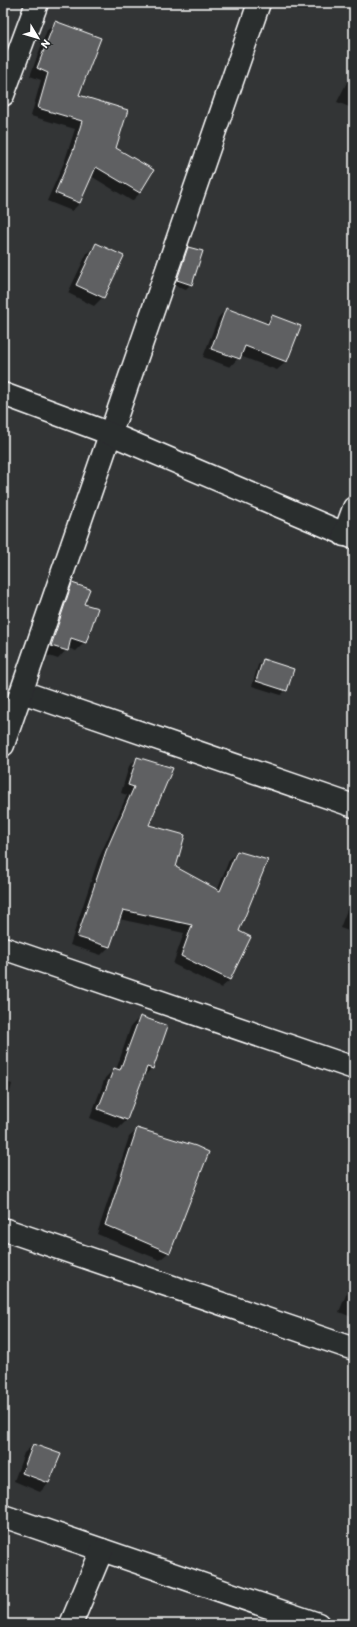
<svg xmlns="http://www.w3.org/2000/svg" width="357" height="1627" font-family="Itim,sans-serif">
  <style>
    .shadow { fill: #0007 }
    .building { fill: #5f6162; stroke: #fff }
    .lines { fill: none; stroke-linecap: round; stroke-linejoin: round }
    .minor-casing { stroke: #fff; stroke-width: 25 }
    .tertiary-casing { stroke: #fff; stroke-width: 25 }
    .minor { stroke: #2a2d2e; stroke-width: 22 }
    .tertiary { stroke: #2a2d2e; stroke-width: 22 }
  </style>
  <rect width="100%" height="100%" fill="#333536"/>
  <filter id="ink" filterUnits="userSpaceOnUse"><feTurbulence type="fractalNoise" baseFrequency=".025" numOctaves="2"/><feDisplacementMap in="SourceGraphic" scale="8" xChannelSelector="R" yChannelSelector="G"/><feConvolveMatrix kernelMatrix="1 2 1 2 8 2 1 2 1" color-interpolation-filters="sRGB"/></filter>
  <g filter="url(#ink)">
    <!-- shadow -->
    <g class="shadow">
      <path d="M55 22 78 95 140 193 132 201 91 176 80 203 72 211 47 201 65 160 75 129 31 116 41 80 30 76 47 30Z"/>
      <path d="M354 63V109L337 102 351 74Z"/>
      <path d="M96 245 103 297 94 306 68 293 87 253Z"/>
      <path d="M188 248 191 284 186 289 173 285 184 253Z"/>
      <path d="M226 309 265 323 272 316 300 327 286 362 277 370 240 356 230 367 203 357 218 318Z"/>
      <path d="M72 584 83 604 85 642 76 651 68 648 58 659 43 654 64 593Z"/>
      <path d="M263 660 286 690 281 695 252 686 258 665Z"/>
      <path d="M137 758 147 825 174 867 217 891 229 860 237 852 238 932 230 980 221 988 173 964 184 933 119 919 109 947 101 955 70 945 98 860 127 795 121 793 129 766Z"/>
      <path d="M354 898V933L340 928 350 902Z"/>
      <path d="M140 1017 152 1068 143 1077 127 1120 118 1129 90 1118 105 1078 114 1069 116 1070 131 1026Z"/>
      <path d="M3 1081 12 1084 6 1108 3 1111Z"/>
      <path d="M138 1129 169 1252 160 1260 97 1234 129 1137Z"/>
      <path d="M354 1275V1318L339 1312Z"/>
      <path d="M354 1390V1397L351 1396Z"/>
      <path d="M33 1445 59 1454 49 1483 40 1492 14 1481 24 1453Z"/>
    </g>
    <!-- building -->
    <g class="building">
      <path d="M55 21 101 38 79 95 128 110 116 148 154 170 140 193 96 167 80 203 55 193 73 151 82 121 38 108 48 73 37 68Z"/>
      <path d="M96 243 124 256 104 298 76 285Z"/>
      <path d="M188 247 203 251 192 285 177 280Z"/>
      <path d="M226 308 268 324 272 315 301 326 287 362 245 346 240 359 211 349Z"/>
      <path d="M72 583 90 589 84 604 98 608 86 643 71 638 68 651 51 646Z"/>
      <path d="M263 659 294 669 287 691 256 681Z"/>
      <path d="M137 757 173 768 149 825 185 835 176 867 220 891 237 851 268 860 239 931 251 937 230 980 181 956 192 925 123 910 110 947 77 937 106 851 134 787 128 785Z"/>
      <path d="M140 1016 168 1026 153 1069 147 1067 127 1120 98 1109 114 1068 120 1070Z"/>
      <path d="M137 1128 196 1146 209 1152 170 1253 105 1225Z"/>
      <path d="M33 1444 61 1454 49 1483 22 1473Z"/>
    </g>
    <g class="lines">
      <!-- minor casing -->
      <g class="minor-casing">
        <g id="minor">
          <path d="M3 95 37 3"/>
          <path d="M22 692 354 806"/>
          <path d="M3 745 259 3"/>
          <path d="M3 948 354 1068"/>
          <path d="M3 1229 354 1349"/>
          <path d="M3 1516 318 1624"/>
          <path d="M71 1624 102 1550"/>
        </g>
      </g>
      <!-- tertiary casing -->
      <g class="tertiary-casing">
        <g id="tertiary">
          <path d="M3 394 111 434 354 538"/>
          <path d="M344 535 354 508"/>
        </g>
      </g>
      <!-- minor -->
      <use href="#minor" class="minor"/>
      <!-- tertiary -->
      <use href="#tertiary" class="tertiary"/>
    </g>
  </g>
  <!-- margin -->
  <rect width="357" height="1627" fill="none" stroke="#2a2d2e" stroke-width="16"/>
  <rect x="8" y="8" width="341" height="1611" fill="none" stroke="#fff" stroke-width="1.5" filter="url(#ink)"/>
  <!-- north arrow -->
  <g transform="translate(38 38) rotate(128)" stroke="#2a2d2e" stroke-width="3" paint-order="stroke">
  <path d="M0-3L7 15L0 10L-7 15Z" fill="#ffffff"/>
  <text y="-6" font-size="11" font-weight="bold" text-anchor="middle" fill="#ffffff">N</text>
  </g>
</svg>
